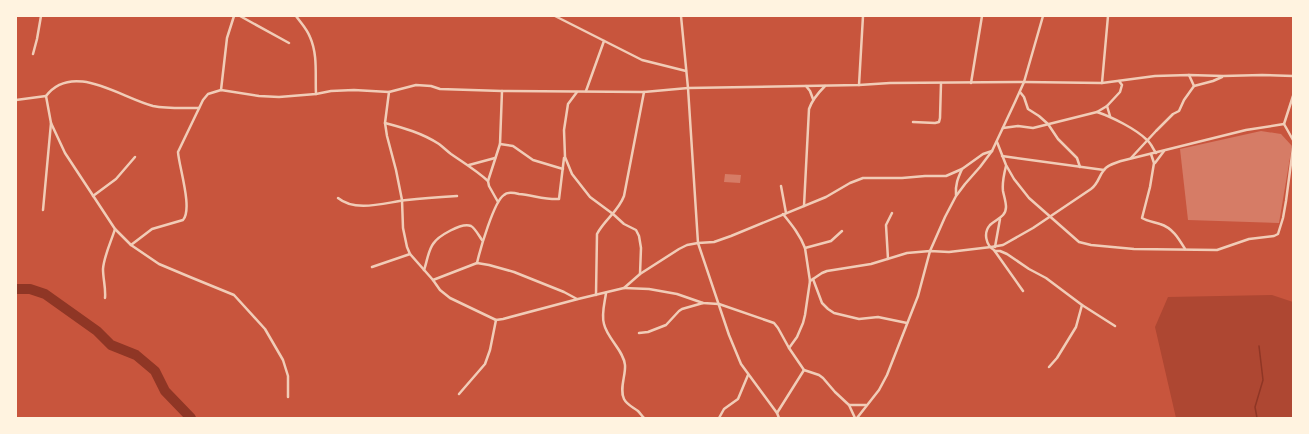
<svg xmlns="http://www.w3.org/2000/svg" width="1309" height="434" font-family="'Open Sans',sans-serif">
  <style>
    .green { fill: #ae4732 }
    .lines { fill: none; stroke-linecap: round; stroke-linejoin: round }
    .stream { stroke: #8f3625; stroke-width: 1.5 }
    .river { stroke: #8f3625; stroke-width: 10 }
    .building { fill: #d67c66 }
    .minor { stroke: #f1ccb7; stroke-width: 2.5 }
  </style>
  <rect width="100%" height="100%" fill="#c8553d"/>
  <!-- green -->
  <path class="green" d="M1272 295 1293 302V418H1176L1155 327 1168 297Z"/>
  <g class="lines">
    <!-- stream -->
    <path class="stream" d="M1257 418 1255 407 1263 380 1259 346"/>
    <!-- river -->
    <path class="river" d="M16 289H30L45 294 97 331 111 345 136 355 155 371 165 391 191 418"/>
  </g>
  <!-- building -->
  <g class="building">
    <path d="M1261 131 1281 134 1292 146 1279 223 1188 220 1180 149Z"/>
    <path d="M725 174 741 175 740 183 724 182Z"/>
  </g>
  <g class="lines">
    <!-- minor -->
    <g class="minor">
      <path d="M240 16 289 43"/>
      <path d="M296 16C301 23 307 29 310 37 318 55 315 75 316 94"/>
      <path d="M555 16 642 60 686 71"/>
      <path d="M681 16 688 88 698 243 729 335 741 364 777 413 779 418"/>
      <path d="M33 54 37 39 41 16"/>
      <path d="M1189 75 1194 86"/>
      <path d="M971 83 982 16"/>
      <path d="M1102 83 1108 16"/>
      <path d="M859 85 863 16"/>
      <path d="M806 86 810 91 813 99"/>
      <path d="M221 90 227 38 234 16"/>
      <path d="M586 91 604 41"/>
      <path d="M389 92 385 123 387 136 396 170 402 200 403 228 407 247 410 254 433 280 440 290 450 298 496 320 503 319 578 299 624 288 640 274 679 249 687 245 698 243 714 242 731 236 826 197 850 183 863 178H902L925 176H946L962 169 983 154 992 151"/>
      <path d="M577 92 568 104 564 130 565 157 572 174 590 197 613 214 624 224 636 230 639 236 641 248 640 274"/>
      <path d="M1020 92 1024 97 1028 109 1039 116 1048 124 1058 139 1077 158 1080 167"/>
      <path d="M46 96C73 61 121 98 153 106 168 109 184 108 199 108"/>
      <path d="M1293 96 1284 124 1293 140"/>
      <path d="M16 100 46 96 51 123 43 210"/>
      <path d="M1107 106 1110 116"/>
      <path d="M1097 112C1112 117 1136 129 1147 140 1151 143 1153 149 1156 153"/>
      <path d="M913 122 935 123 939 122 940 118 941 83"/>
      <path d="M51 123 65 153 115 229 131 245 159 264 190 277 234 295 265 329 283 360 288 376V397"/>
      <path d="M385 123C404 128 422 133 439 144 443 147 447 151 451 154 464 163 476 170 488 181"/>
      <path d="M1003 128 1018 126 1033 128 1097 112 1107 106 1120 92 1122 85 1119 81"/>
      <path d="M997 142 1006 165 1014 179 1029 198 1079 242 1091 245 1134 249 1217 250 1249 239 1274 236 1278 234 1283 218 1286 201 1293 148"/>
      <path d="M500 144 513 146 533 160 563 169"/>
      <path d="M1151 154 1154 163 1150 187 1142 218C1147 221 1154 222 1160 224 1173 228 1179 239 1185 249"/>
      <path d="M1002 156 1104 170"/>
      <path d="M1131 158 1156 131 1173 114 1179 111 1184 100 1194 86 1213 81 1222 77"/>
      <path d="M1155 163 1164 151"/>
      <path d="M469 165 495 158"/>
      <path d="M1006 166C1004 174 1002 183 1003 191 1004 196 1006 202 1006 207 1006 217 996 219 990 225 983 233 986 245 994 250L1023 291"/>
      <path d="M781 186 786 213"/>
      <path d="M956 195C955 185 958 178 962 169"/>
      <path d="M93 196 116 179 135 157"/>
      <path d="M338 198C356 213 387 202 407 200 424 198 440 197 457 196"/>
      <path d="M498 202 489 186 488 181 500 144 502 91"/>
      <path d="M804 206 809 109C812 100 818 93 825 86"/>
      <path d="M783 214C792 225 800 235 805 248L810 281 805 315 803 323 797 337 789 348"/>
      <path d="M131 245 152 229 183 220C193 209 179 167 178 152L203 100 208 94 221 90 259 96 279 97 316 94 331 91 354 90 389 92 416 85 431 86 440 89 502 91 644 92 688 88 859 85 890 83 1024 82 1102 83 1155 76 1189 75 1223 76 1262 75 1293 76"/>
      <path d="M995 247 1000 219"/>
      <path d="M805 248 831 241 842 231"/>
      <path d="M995 251H1000L1007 254 1029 269 1046 278 1082 305 1115 326"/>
      <path d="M888 259 886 225 892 213"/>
      <path d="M477 263C480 250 494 201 504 195 507 192 515 193 519 194 532 195 546 200 559 199L564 158"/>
      <path d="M372 267 410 254"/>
      <path d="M424 270C427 262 428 251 433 244 438 236 462 222 471 226 475 228 479 236 482 240"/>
      <path d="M813 279 822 303 828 309 834 313 859 319 878 317 907 323"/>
      <path d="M433 280 477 263 489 265 514 272 564 292 577 299"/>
      <path d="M810 281 822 273 827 271 871 264 907 253 930 251 949 252 991 247 1003 245 1033 228 1091 189C1099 183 1098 177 1104 170 1107 165 1115 163 1121 161L1246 130 1284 124"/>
      <path d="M624 288 649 289 677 294 703 303 719 304 774 323 778 328 789 348 804 370 819 375 823 378 835 392 849 405 855 418"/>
      <path d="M606 293C605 302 601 314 604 324 607 338 624 351 625 365 626 375 619 389 624 399 627 405 633 407 638 411 640 413 642 416 644 418"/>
      <path d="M596 295 597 234C605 219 618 212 624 196L644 92"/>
      <path d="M105 298C106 288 103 279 103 269 104 256 111 242 115 229"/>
      <path d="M639 333 648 332 666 325 679 311 682 309 703 303"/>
      <path d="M1049 367 1057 358 1076 327 1082 305"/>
      <path d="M459 394 485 364 490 350 496 320"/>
      <path d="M849 405H866"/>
      <path d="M777 413 804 370"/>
      <path d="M719 418 724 409 738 399 748 375"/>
      <path d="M857 418 879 390 887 375 918 296 930 251 945 217 956 196 965 184 980 167 992 151 1015 102 1024 82 1043 16"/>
    </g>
  </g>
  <!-- border -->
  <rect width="1309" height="434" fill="none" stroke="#fff3e0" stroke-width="34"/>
</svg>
